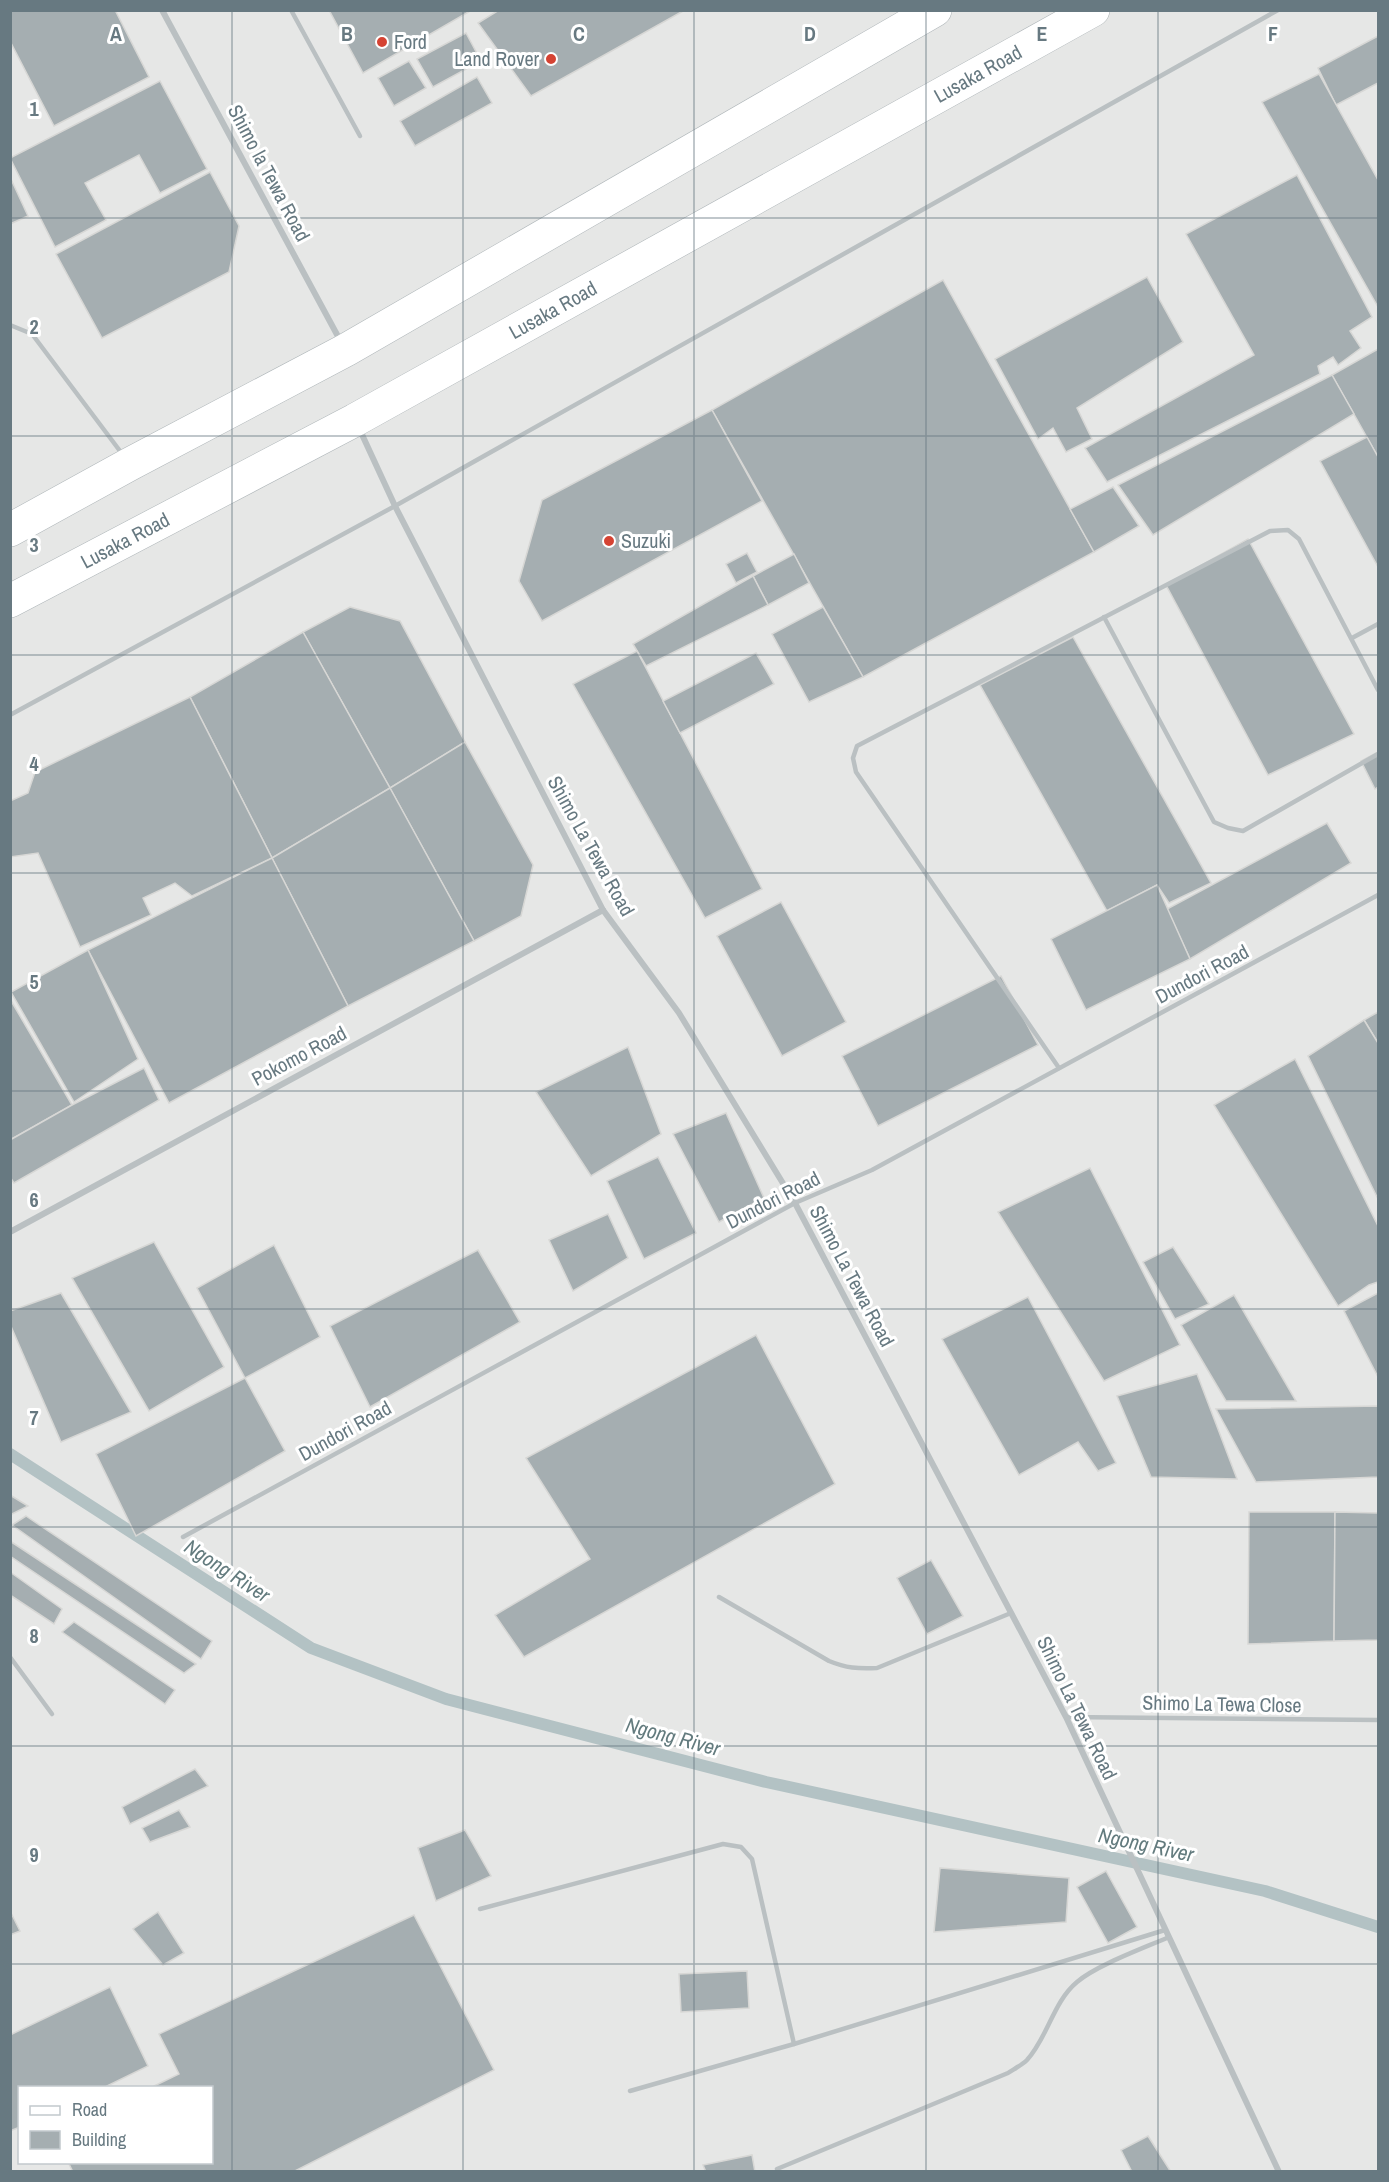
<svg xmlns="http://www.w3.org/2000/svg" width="1389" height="2182" font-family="'Archivo Narrow',sans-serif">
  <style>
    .built { fill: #e6e7e6; fill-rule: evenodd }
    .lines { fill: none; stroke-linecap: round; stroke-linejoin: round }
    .stream { stroke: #b3c2c4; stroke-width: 12 }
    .building { fill: #a5aeb1; stroke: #d7d7d5; stroke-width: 1.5 }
    .secondary-casing { stroke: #afb6b9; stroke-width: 34 }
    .lane { stroke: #bac0c2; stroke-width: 4.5 }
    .street { stroke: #bac0c2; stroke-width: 6 }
    .secondary { stroke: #fff; stroke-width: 33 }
    .grid { fill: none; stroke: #677981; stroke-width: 1.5; stroke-opacity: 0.55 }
    .poi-dot { fill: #d54333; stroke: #fff; stroke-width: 2 }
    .labels { text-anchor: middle; stroke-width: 6; stroke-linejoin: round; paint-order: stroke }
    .poi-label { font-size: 20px; fill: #677981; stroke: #fff; text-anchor: start }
    .street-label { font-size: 20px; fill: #677981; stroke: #fff }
    .water-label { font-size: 21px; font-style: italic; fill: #637b7e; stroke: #fff }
    .grid-label { font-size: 20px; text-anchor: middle; font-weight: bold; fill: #677981; stroke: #fff; stroke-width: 6; stroke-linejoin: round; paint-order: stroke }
  </style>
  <rect width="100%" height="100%" fill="#f6f5f3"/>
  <!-- built -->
  <path class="built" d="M11 11H1378V2171L11 2172ZM20 2088H212V2162H20Z"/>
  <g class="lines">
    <!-- stream -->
    <path class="stream" d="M10 1454 311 1648 446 1699 766 1782 1265 1891 1378 1927"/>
  </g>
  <!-- building -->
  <g class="building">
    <path d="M10 10H115L149 77 54 126 10 41Z"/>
    <path d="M329 10H472L363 73Z"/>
    <path d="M499 10H685L531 96 478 23Z"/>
    <path d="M466 33 481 61 433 87 417 59Z"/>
    <path d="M1378 36V83L1336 105 1318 68Z"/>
    <path d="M409 61 426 88 394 106 378 78Z"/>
    <path d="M1319 74 1378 180V307L1262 102Z"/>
    <path d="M477 77 492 103 415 146 400 121Z"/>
    <path d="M160 81 207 169 160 193 139 155 85 183 106 220 55 247 10 158Z"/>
    <path d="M210 172 239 226 229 272 102 338 56 254Z"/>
    <path d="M1297 175 1372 317 1350 331 1361 348 1338 365 1333 357 1318 366 1320 374 1107 482 1085 448 1254 355 1186 234Z"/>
    <path d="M10 177 28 216 10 224Z"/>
    <path d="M1147 277 1183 342 1077 408 1092 439 1066 452 1053 428 1038 439 995 359Z"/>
    <path d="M943 280 1094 552 863 677 712 410Z"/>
    <path d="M1378 349V457L1332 375Z"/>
    <path d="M1332 375 1354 414 1153 535 1118 485Z"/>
    <path d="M712 410 762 501 542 621 519 581 542 500Z"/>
    <path d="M1367 437 1378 457V567L1320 461Z"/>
    <path d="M1113 487 1139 526 1094 552 1070 509Z"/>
    <path d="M1248 539 1354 734 1268 775 1166 585Z"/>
    <path d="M747 553 757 572 736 583 726 564Z"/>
    <path d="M794 554 809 583 768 605 753 576Z"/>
    <path d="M753 576 768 605 646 666 633 644Z"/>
    <path d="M350 607 400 621 465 742 390 788 303 632Z"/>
    <path d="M823 607 863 677 809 702 772 634Z"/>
    <path d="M303 632 390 788 272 858 190 697Z"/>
    <path d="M1073 637 1211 883 1169 903 1157 885 1107 911 980 685Z"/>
    <path d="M637 651 762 889 705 918 573 684Z"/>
    <path d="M756 653 774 684 680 733 663 701Z"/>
    <path d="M190 697 272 858 192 896 175 883 143 898 151 915 80 947 38 853 10 857V801L28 793 35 772Z"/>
    <path d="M465 742 533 865 521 916 474 941 390 788Z"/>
    <path d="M1378 752V787L1375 789 1361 761Z"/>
    <path d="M390 788 474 941 348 1006 272 858Z"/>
    <path d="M1327 823 1351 863 1190 959 1167 909Z"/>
    <path d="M272 858 348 1006 169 1103 88 950Z"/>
    <path d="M1157 885 1190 959 1086 1010 1051 939Z"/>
    <path d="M781 902 846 1022 782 1056 717 936Z"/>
    <path d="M88 950 138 1059 74 1102 11 992Z"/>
    <path d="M1001 976 1038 1045 878 1126 842 1056Z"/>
    <path d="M10 999 72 1105 10 1140Z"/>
    <path d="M1378 1012V1043L1364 1020Z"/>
    <path d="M1364 1020 1378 1043V1199L1308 1056Z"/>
    <path d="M628 1047 661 1134 591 1176 536 1092Z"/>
    <path d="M1295 1059 1378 1226V1282L1369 1285 1338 1306 1214 1105Z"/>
    <path d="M144 1068 159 1100 14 1183 10 1177V1140L72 1105Z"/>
    <path d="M726 1113 764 1198 719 1222 673 1134Z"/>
    <path d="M658 1157 696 1233 644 1259 607 1181Z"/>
    <path d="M1090 1168 1180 1345 1104 1381 998 1212Z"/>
    <path d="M608 1214 628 1258 573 1291 549 1240Z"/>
    <path d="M154 1242 224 1367 149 1411 72 1278Z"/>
    <path d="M274 1245 320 1337 245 1378 197 1288Z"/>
    <path d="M1173 1247 1209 1304 1175 1319 1143 1262Z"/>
    <path d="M478 1250 520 1322 370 1407 330 1326Z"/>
    <path d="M61 1293 131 1412 61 1442 10 1324V1311Z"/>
    <path d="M1378 1293V1377L1344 1311Z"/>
    <path d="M1234 1295 1296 1401H1226L1181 1325Z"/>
    <path d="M1028 1297 1116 1463 1098 1471 1078 1442 1019 1475 942 1339Z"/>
    <path d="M756 1335 835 1484 524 1657 495 1615 590 1559 526 1458Z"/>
    <path d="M1197 1374 1237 1479 1151 1477 1117 1396Z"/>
    <path d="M245 1378 285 1451 136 1536 96 1454Z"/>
    <path d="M1378 1406V1477L1256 1482 1216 1409Z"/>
    <path d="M10 1495 28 1506 10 1515Z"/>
    <path d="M1249 1512H1335L1334 1641 1248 1644Z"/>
    <path d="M1335 1512 1378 1513V1640L1334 1641Z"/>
    <path d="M26 1516 212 1641 201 1659 12 1525Z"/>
    <path d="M10 1541 196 1664 184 1673 10 1556Z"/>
    <path d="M931 1560 963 1616 927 1634 897 1578Z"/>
    <path d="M10 1572 62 1609 54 1624 10 1595Z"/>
    <path d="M74 1622 175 1690 165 1704 62 1632Z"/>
    <path d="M195 1769 208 1786 130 1824 122 1807Z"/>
    <path d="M179 1810 190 1827 150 1842 142 1828Z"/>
    <path d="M465 1830 491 1876 436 1901 418 1848Z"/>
    <path d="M940 1868 1069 1878 1066 1922 934 1932Z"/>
    <path d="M1106 1871 1137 1927 1108 1943 1077 1887Z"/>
    <path d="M10 1911 20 1931 10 1935Z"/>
    <path d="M158 1912 184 1953 163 1965 133 1929Z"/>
    <path d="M414 1915 494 2070 293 2172H73L68 2162H212V2088H150L179 2074 159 2034Z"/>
    <path d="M747 1971 749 2008 681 2012 679 1974Z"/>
    <path d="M110 1987 148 2066 103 2088H20V2127L10 2131V2035Z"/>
    <path d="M1148 2136 1171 2172H1132L1121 2150Z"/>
    <path d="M752 2155 755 2172H706L703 2165Z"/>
  </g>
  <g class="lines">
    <!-- secondary casing -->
    <g class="secondary-casing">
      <g id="secondary">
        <path d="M10 530 130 464 346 350 935 10"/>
        <path id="s1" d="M10 601 355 420 1093 10"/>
      </g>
    </g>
    <!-- lane -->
    <g class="lane">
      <path d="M291 10 360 136"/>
      <path d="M10 325 32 334 123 455"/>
      <path d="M1104 617 1214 822 1228 828 1243 831 1378 754"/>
      <path d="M1352 638 1378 624"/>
      <path d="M10 715 395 506 1278 10"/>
      <path d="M1059 1068 856 772 853 758 857 746 1270 531 1288 530 1299 539 1378 690"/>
      <path d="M183 1537 795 1203 872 1170 1378 895"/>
      <path d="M719 1597 829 1661C846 1668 858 1669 877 1668L1011 1613"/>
      <path d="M10 1657 52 1714"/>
      <path d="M1066 1717 1378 1720"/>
      <path d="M480 1909 723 1844 741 1847 752 1859 794 2044"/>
      <path d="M630 2091 794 2044 1165 1930"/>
      <path d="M777 2169 1008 2073C1014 2069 1022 2065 1027 2060 1048 2037 1053 2002 1077 1982 1097 1965 1144 1948 1169 1937"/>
    </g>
    <!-- street -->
    <g class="street">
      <path d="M162 10 341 342"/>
      <path d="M359 428 395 506 603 910 679 1013 795 1203 1066 1717 1279 2172"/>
      <path d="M10 1232 603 910"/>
    </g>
    <!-- secondary -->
    <use href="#secondary" class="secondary"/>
  </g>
  <!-- grid -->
  <path class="grid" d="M232 10V2172M463 10V2172M694 10V2172M926 10V2172M1158 10V2172M10 218H1378M10 436H1378M10 655H1378M10 873H1378M10 1091H1378M10 1309H1378M10 1527H1378M10 1746H1378M10 1964H1378"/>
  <!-- markers -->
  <g class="poi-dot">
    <circle cx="382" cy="42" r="6"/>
    <circle cx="551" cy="59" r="6"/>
    <circle cx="609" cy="541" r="6"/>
  </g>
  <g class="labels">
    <!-- poi labels -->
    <g class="poi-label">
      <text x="394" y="49">Ford</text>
      <text x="539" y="66" text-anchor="end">Land Rover</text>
      <text x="621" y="548">Suzuki</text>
    </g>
    <!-- street labels -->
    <g class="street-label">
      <text dy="7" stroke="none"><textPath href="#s1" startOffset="1102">Lusaka Road</textPath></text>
      <text transform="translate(269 173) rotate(62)" y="7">Shimo la Tewa Road</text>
      <text dy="7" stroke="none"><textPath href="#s1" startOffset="616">Lusaka Road</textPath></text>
      <text dy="7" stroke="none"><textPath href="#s1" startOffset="130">Lusaka Road</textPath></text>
      <text transform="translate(591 846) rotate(61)" y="7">Shimo La Tewa Road</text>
      <text transform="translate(1202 974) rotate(-28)" y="7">Dundori Road</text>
      <text transform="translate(299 1056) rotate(-28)" y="7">Pokomo Road</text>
      <text transform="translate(773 1200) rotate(-27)" y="7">Dundori Road</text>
      <text transform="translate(852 1276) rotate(62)" y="7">Shimo La Tewa Road</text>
      <text transform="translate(345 1431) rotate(-29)" y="7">Dundori Road</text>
      <text transform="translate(1222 1704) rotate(1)" y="7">Shimo La Tewa Close</text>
      <text transform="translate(1077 1708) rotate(64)" y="7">Shimo La Tewa Road</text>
    </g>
    <!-- water labels -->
    <g class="water-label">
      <text transform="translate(227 1571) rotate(33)" y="7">Ngong River</text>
      <text transform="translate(673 1737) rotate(15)" y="7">Ngong River</text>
      <text transform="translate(1146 1845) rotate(12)" y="7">Ngong River</text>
    </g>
  </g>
  <g class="grid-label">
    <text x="116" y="41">A</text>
    <text x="347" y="41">B</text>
    <text x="579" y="41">C</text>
    <text x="810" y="41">D</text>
    <text x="1042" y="41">E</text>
    <text x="1273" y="41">F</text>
    <text x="34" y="116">1</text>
    <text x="34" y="334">2</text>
    <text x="34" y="552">3</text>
    <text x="34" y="771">4</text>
    <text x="34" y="989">5</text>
    <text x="34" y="1207">6</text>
    <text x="34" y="1425">7</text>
    <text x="34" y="1643">8</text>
    <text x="34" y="1862">9</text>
  </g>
  <!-- border -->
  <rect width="1389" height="2182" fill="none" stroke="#677981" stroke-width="24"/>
  <!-- legend -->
  <rect x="18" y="2086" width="195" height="78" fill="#ffffff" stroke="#c2c9cd" stroke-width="1.5"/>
  <rect x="30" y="2106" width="30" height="9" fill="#ffffff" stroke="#c2c9cd" stroke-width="1.5"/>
  <text x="72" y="2116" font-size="18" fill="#677981">Road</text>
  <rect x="30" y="2131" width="30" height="18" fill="#a5aeb1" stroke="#c2c9cd" stroke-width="1.5"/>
  <text x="72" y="2146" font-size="18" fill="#677981">Building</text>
</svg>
